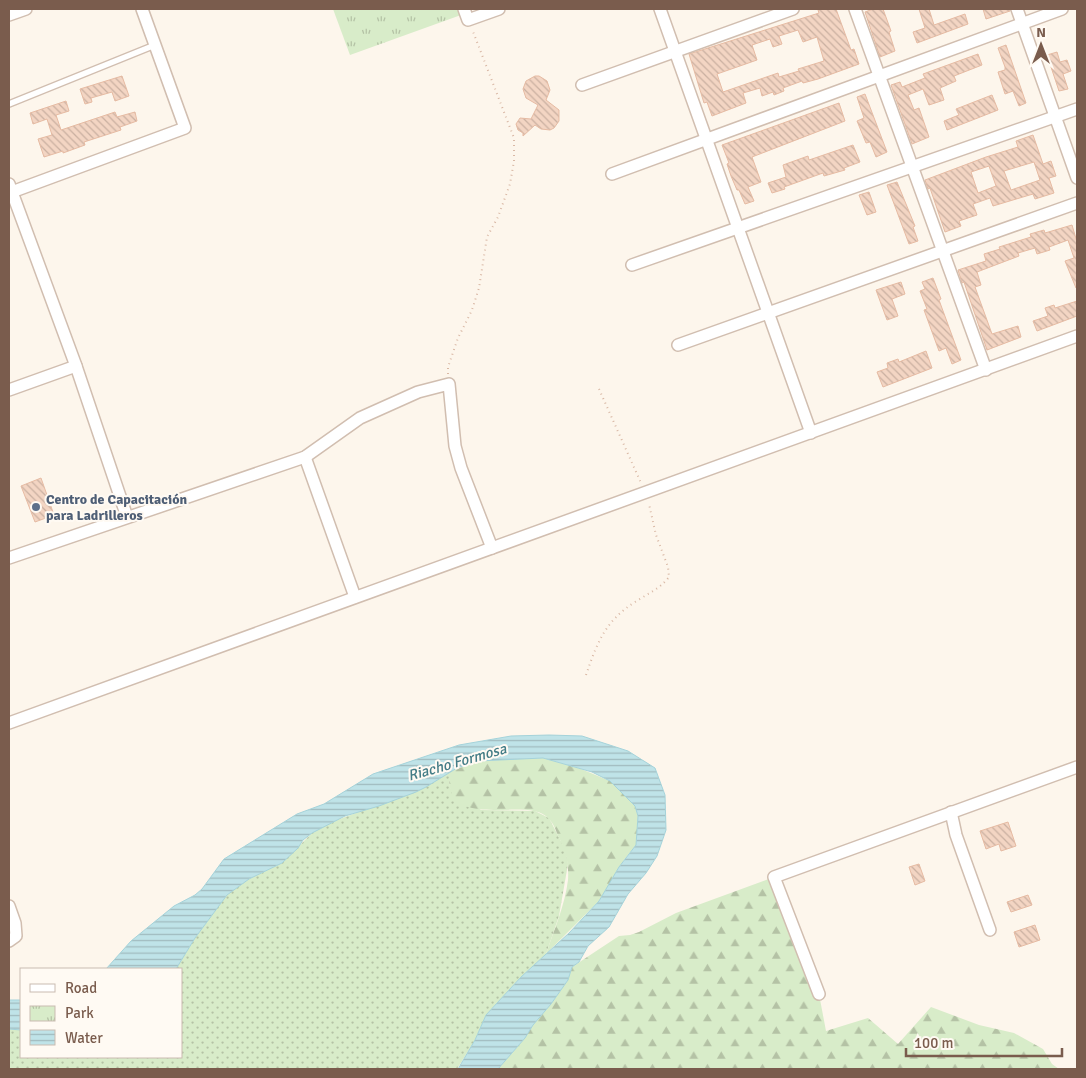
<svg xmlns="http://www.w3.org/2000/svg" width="1086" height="1078" font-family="Signika,sans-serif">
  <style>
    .grass { fill: url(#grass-dots) }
    .forest { fill: url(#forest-firs) }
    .park { fill: url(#park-tufts) }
    .water { fill: url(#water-rules); stroke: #a5d3da }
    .building { fill: url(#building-back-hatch); stroke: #e6bba3; fill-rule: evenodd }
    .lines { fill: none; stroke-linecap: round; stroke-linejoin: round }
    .service-casing { stroke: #d1beb0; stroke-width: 8 }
    .minor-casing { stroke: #d1beb0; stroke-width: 14 }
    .path { stroke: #d9b8a5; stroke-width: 2; stroke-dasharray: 1 4; stroke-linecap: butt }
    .service { stroke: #fff; stroke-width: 5.5 }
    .minor { stroke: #fff; stroke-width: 11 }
    .service-dot { fill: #5c6f8a; stroke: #fffaf3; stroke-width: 2 }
    .labels { text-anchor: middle; stroke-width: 4; stroke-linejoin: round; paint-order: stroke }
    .service-label { font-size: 14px; font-weight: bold; fill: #4e5e75; stroke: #fffaf3; text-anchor: start }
    .water-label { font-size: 15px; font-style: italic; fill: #437c86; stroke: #fffaf3 }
  </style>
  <defs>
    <pattern id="grass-dots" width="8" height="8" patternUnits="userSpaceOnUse" patternTransform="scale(1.25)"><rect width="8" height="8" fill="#d8ecc9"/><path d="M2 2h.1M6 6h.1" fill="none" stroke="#b4c2a5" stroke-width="1.8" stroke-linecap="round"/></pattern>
    <pattern id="forest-firs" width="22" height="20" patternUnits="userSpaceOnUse" patternTransform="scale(1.25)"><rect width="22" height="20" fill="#d8ecc9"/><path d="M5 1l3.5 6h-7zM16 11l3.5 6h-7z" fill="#b4c2a5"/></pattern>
    <pattern id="park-tufts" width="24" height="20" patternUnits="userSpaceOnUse" patternTransform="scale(1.25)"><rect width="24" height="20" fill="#d8ecc9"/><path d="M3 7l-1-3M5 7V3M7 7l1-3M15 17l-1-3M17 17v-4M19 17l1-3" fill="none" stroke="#b4c2a5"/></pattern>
    <pattern id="water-rules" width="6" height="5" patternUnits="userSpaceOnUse" patternTransform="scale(1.25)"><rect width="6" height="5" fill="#bfe3e8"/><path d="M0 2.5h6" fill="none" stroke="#a0bbbe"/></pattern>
    <pattern id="building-back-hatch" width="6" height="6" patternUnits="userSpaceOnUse" patternTransform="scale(1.25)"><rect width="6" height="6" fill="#f3d5c3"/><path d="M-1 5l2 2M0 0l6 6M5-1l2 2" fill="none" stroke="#cab0a1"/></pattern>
  </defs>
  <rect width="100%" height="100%" fill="#fdf6ec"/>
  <!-- grass -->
  <path class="grass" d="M449 772 450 788 481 810 535 811 549 818 565 849 568 864 559 916 546 954 521 977 486 1015 475 1040 457 1069H9V1029L21 1030V1057H181V969H176L195 938 227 895 236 888 249 879 282 863 312 833 320 828 337 820 426 787Z"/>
  <!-- forest -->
  <g class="forest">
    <path d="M543 758 581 769 610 781 635 806 638 816 636 845 624 860 599 901 546 954C554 930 565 905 568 880 569 864 566 850 558 836 556 830 553 823 549 819 530 796 459 828 450 788 449 783 449 777 449 772L478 761Z"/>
    <path d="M774 877 819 994 826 1031 868 1018 898 1044 931 1007 979 1025 1014 1033 1043 1049 1052 1064 1059 1069H498L525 1038 533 1025 551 1004 568 980 572 967 619 936 630 935 639 932 676 913Z"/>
  </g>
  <!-- park -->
  <path class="park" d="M333 9H459L461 15 350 55Z"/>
  <!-- water -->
  <g class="water">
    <path d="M549 735 582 736 628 751 655 768 665 795 666 830 657 856 646 873 628 894 609 927 588 946 579 962 572 967 568 980 551 1004 533 1025 525 1038 498 1069H458L475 1040 486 1015 521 977 569 933 599 901 619 867 636 845 638 816 635 806 610 781 592 772 543 758 478 761 457 768 426 787 416 792 379 806 345 816 312 833 303 840 298 848 282 863 249 879 227 895 195 938 176 969H106L131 941 174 906 195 895 202 889 224 859 297 814 324 804 373 774 459 745 511 736Z"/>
    <path d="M9 1000H21V1030L9 1029Z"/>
  </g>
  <!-- building -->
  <g class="building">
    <path d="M823 9H836L851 50 854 49 859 64 818 79 803 83 802 81 783 88 784 91 774 95 773 92 762 96 760 88 743 93 746 103 712 116 707 102 704 103 689 54 819 13 818 10ZM798 30 803 42 817 37 824 61 798 69 799 71 779 77 778 73 723 92 717 74 757 60 752 45 770 39 773 47 782 44 779 36Z"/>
    <path d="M873 9H883L891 31 889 32 895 51 880 57 865 12Z"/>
    <path d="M919 9H929L934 25 965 14 968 24 917 43 913 32 925 28Z"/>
    <path d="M983 9H1010V11L986 19Z"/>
    <path d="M1006 45 1026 103 1019 106 1013 91 1005 94 998 72 1005 70V67L998 48Z"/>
    <path d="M1057 52 1060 62 1067 60 1071 71 1063 74 1068 89 1059 91 1047 55Z"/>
    <path d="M978 54 982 65 954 76 956 81 940 88 944 100 929 105 923 89 908 95 914 110 919 108 929 137 912 144 891 85 900 82 902 87 925 78 923 74Z"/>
    <path d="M122 76 129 96 115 101 112 92 91 98 92 102 85 104 80 89Z"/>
    <path d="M535 76H539L547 81 550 90 546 100 559 110V121L554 128 550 130 541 129 535 125 523 136V133L518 130 516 124 520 118 531 119 538 105 526 98 523 89 526 81Z"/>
    <path d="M865 94 887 152 876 157 870 142 866 143 857 121 864 118 857 97Z"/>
    <path d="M992 95 998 110 947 130 944 121 959 115 956 109Z"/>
    <path d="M66 101 69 111 56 115 61 130 115 112 117 117 135 112 137 121 120 127 121 130 84 142 85 145 63 153V151L44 157 38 139 52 135 47 119 33 124 30 113Z"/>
    <path d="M839 103 845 121 752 157 761 182 748 187 754 201 745 204 739 190H737L731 176 727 164 729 163 722 145Z"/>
    <path d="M1033 135 1043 164 1051 161 1056 176 1049 178 1054 193 1035 199 1033 194 993 206 990 198 973 204 977 215 959 221 961 226 945 232 930 188 928 189 925 180 986 157 1018 147 1016 141ZM1034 162 1040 180 1011 190 1004 171ZM989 166 996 186 978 193 971 172Z"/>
    <path d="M853 145 860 162 844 168 845 170 824 176 823 173 784 187 785 189 772 193 768 183 786 177 783 165 808 156 809 160Z"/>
    <path d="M897 182 915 226 913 227 918 241 909 244 887 185Z"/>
    <path d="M869 192 876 212 867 215 859 195Z"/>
    <path d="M1072 225 1077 242V287L1076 288 1065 261 1074 258 1068 240 1049 247 1050 250 1037 254 1035 248 1018 253 1019 256 977 272 981 285 975 287 992 334 1018 326 1021 337 987 350 964 282 962 283 958 270 986 261 984 254 1000 249 999 247 1031 237 1030 234 1044 230 1045 233Z"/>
    <path d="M933 278 941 299 939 300 961 360 952 364 946 348 939 351 924 310 927 309 920 291 925 289 922 282Z"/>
    <path d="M901 282 905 294 892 299 898 316 887 320 876 290Z"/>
    <path d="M1077 301V316L1037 331 1033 321 1048 316 1045 308 1054 305 1055 308Z"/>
    <path d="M926 351 932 368 883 387 877 372 888 368 887 363 898 359 899 362Z"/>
    <path d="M41 478 54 515 35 522 21 486Z"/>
    <path d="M1008 822 1016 846 1001 851 999 844 986 849 980 831Z"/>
    <path d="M919 864 925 881 915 885 909 867Z"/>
    <path d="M1028 895 1032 905 1011 912 1007 902Z"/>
    <path d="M1035 925 1040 940 1019 947 1014 932Z"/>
  </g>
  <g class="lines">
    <!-- service casing -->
    <g class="service-casing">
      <path id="service" d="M9 104 155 45"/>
    </g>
    <!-- minor casing -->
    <g class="minor-casing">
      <g id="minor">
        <path d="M464 9 468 20 499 9"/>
        <path d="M660 9 811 433"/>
        <path d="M855 9 986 370"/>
        <path d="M1017 9 1077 178"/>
        <path d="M9 15 26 9"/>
        <path d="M582 85 793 9"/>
        <path d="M612 174 1062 9"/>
        <path d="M9 184 76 366 127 517"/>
        <path d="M9 193 185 128 142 9"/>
        <path d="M632 265 1077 109"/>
        <path d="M678 345 1077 203"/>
        <path d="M9 390 76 366"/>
        <path d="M305 457 355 597"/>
        <path d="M9 558 305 457 360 418 418 392 449 384 455 446 461 468 492 548"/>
        <path d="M9 723 1077 336"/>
        <path d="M951 812 956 835 990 930"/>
        <path d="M9 906 15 923 16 936 9 941"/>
        <path d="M819 994 774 877 1077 767"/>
      </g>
    </g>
    <!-- path -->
    <g class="path">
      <path d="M448 374V367L458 338 472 310 479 288 487 237 498 217 510 184 514 161V138L472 29"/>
      <path d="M599 389 641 483"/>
      <path d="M586 675C597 643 605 621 635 602 647 594 660 589 669 577L668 567 656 535 649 504"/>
    </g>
    <!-- service -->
    <use href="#service" class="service"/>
    <!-- minor -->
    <use href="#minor" class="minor"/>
  </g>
  <!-- markers -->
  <circle class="service-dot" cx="36" cy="507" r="5"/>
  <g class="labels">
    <!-- service labels -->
    <g class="service-label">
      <text x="46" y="504">Centro de Capacitación<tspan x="46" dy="16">para Ladrilleros</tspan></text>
    </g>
    <!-- water labels -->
    <g class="water-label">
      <text transform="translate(457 762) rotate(-16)" y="5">Riacho Formosa</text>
    </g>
  </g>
  <!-- border -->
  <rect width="1086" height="1078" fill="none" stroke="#7a5c4d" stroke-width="20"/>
  <!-- legend -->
  <rect x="20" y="968" width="162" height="90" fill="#fffaf3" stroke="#cabbb1"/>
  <rect x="30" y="984" width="25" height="8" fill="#ffffff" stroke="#cabbb1"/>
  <text x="65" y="993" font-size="15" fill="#7a5c4d">Road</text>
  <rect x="30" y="1006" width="25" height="15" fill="url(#park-tufts)" stroke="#cabbb1"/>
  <text x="65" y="1018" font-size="15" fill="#7a5c4d">Park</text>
  <rect x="30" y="1030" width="25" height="15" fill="url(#water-rules)" stroke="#cabbb1"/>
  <text x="65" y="1043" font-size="15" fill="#7a5c4d">Water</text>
  <!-- north arrow -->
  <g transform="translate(1041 45)" stroke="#fffaf3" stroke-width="4" paint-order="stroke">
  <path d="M0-4L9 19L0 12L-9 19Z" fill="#7a5c4d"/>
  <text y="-8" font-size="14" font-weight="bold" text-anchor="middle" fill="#7a5c4d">N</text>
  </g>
  <!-- scale -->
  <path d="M906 1048v8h156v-8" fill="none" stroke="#7a5c4d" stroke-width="2.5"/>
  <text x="914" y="1048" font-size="15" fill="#7a5c4d" stroke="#fffaf3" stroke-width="4" paint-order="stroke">100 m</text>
</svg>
